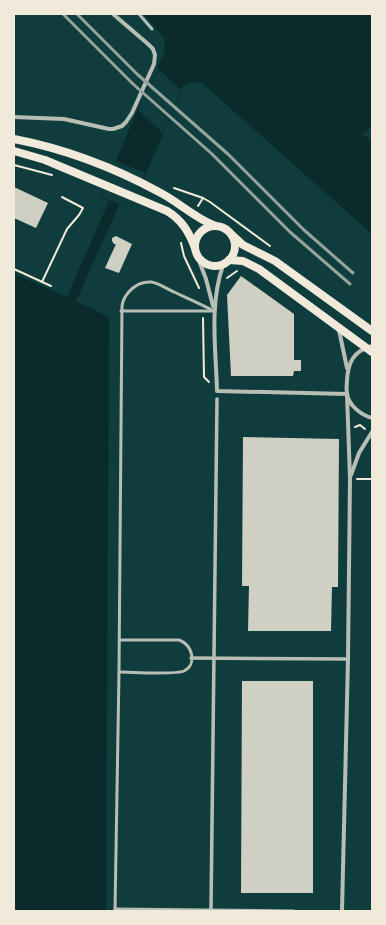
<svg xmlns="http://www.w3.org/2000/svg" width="386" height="925" font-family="'Asap Condensed',sans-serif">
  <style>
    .water { fill: #0a2a2b }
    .pier { fill: #0f3d3e }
    .building { fill: #cfcfc3 }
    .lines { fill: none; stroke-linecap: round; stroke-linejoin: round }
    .path { stroke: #f1e9da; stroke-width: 2 }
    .service { stroke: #b8beb3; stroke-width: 3 }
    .pedestrian { stroke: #b8beb3; stroke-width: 3.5 }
    .minor { stroke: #b8beb3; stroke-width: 4 }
    .secondary { stroke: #f1e9da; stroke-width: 8 }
    .rail { stroke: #97a49c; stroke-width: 3 }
  </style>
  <rect width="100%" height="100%" fill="#0f3d3e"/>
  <!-- water -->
  <path class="water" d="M144 14H372V126L363 134 372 142V234L202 83 190 82 183 87 131 209 119 205 76 301 109 317 106 911H14V274L67 297 109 201 101 197 136 113 165 52 164 38Z"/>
  <!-- pier -->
  <g class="pier">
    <path d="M157 68 181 90 163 133 138 110Z"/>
    <path d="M116 161 145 173 131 209 101 197Z"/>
  </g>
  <!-- building -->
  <g class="building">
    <path d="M14 187 48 203 36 228 14 218Z"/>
    <path d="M116 236 132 244 119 273 105 268 116 244H114L112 241V238Z"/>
    <path d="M241 276 294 314V360H301V371H294L293 376H231L227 295Z"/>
    <path d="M243 437 339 439 338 587H332L331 631H248L249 586H242Z"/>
    <path d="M242 681H313V893H241Z"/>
  </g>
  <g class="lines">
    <!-- path -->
    <g class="path">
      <path d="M14 165 52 175"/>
      <path d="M174 188 203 198 210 202 270 246"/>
      <path d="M198 206 203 198"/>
      <path d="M181 243 184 256 199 288"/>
      <path d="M14 269 51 286"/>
      <path d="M227 278 237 271"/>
      <path d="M42 282 67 229 79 215 83 208 62 197"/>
      <path d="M203 318 204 377 209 382"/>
      <path d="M355 427 360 425 365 429"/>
      <path d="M357 479H372"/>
    </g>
    <!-- service -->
    <g class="service">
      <path d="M139 14 152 29"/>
      <path d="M121 311H212"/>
      <path d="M119 672C132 672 175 675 184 671 198 664 192 644 179 640H120"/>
      <path d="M115 909 294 911"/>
      <path d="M115 911 119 672 122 306C124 293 137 281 151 282 159 283 167 289 174 292 187 298 201 304 214 311"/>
    </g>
    <!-- pedestrian -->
    <g class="pedestrian">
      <path d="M191 658 348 659"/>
      <path d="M211 910 217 399"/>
    </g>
    <!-- minor -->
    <g class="minor">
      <path d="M14 117 64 119 109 129H113L122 126 126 122 132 113 154 64 155 55 153 49 148 44 113 14"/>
      <path d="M198 258 206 279 213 306"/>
      <path d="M223 265C209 306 216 349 217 391L347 394"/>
      <path d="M339 330 347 368"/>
      <path d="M372 346C353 351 348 363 347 380 347 384 346 389 347 393 348 405 361 415 372 418"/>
      <path d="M351 475 359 453 372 432"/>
      <path d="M342 911 348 659 350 479 347 394"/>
    </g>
    <!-- secondary -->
    <g class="secondary">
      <path d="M14 139C66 149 113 167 159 192 179 202 195 219 216 226"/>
      <path d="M14 151 45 160 167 211C182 220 189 232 195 248"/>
      <circle cx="215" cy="246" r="20"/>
      <path d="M232 235 243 245 275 261 372 331"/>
      <path d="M229 260 243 261 259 269 372 352"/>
    </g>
    <!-- rail -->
    <g class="rail">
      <path d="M63 14 133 84 212 154 290 232 350 284"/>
      <path d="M77 14 137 74 229 155 304 230 353 273"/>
    </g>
  </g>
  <!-- border -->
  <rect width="386" height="925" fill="none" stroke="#f1e9da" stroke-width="30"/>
</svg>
